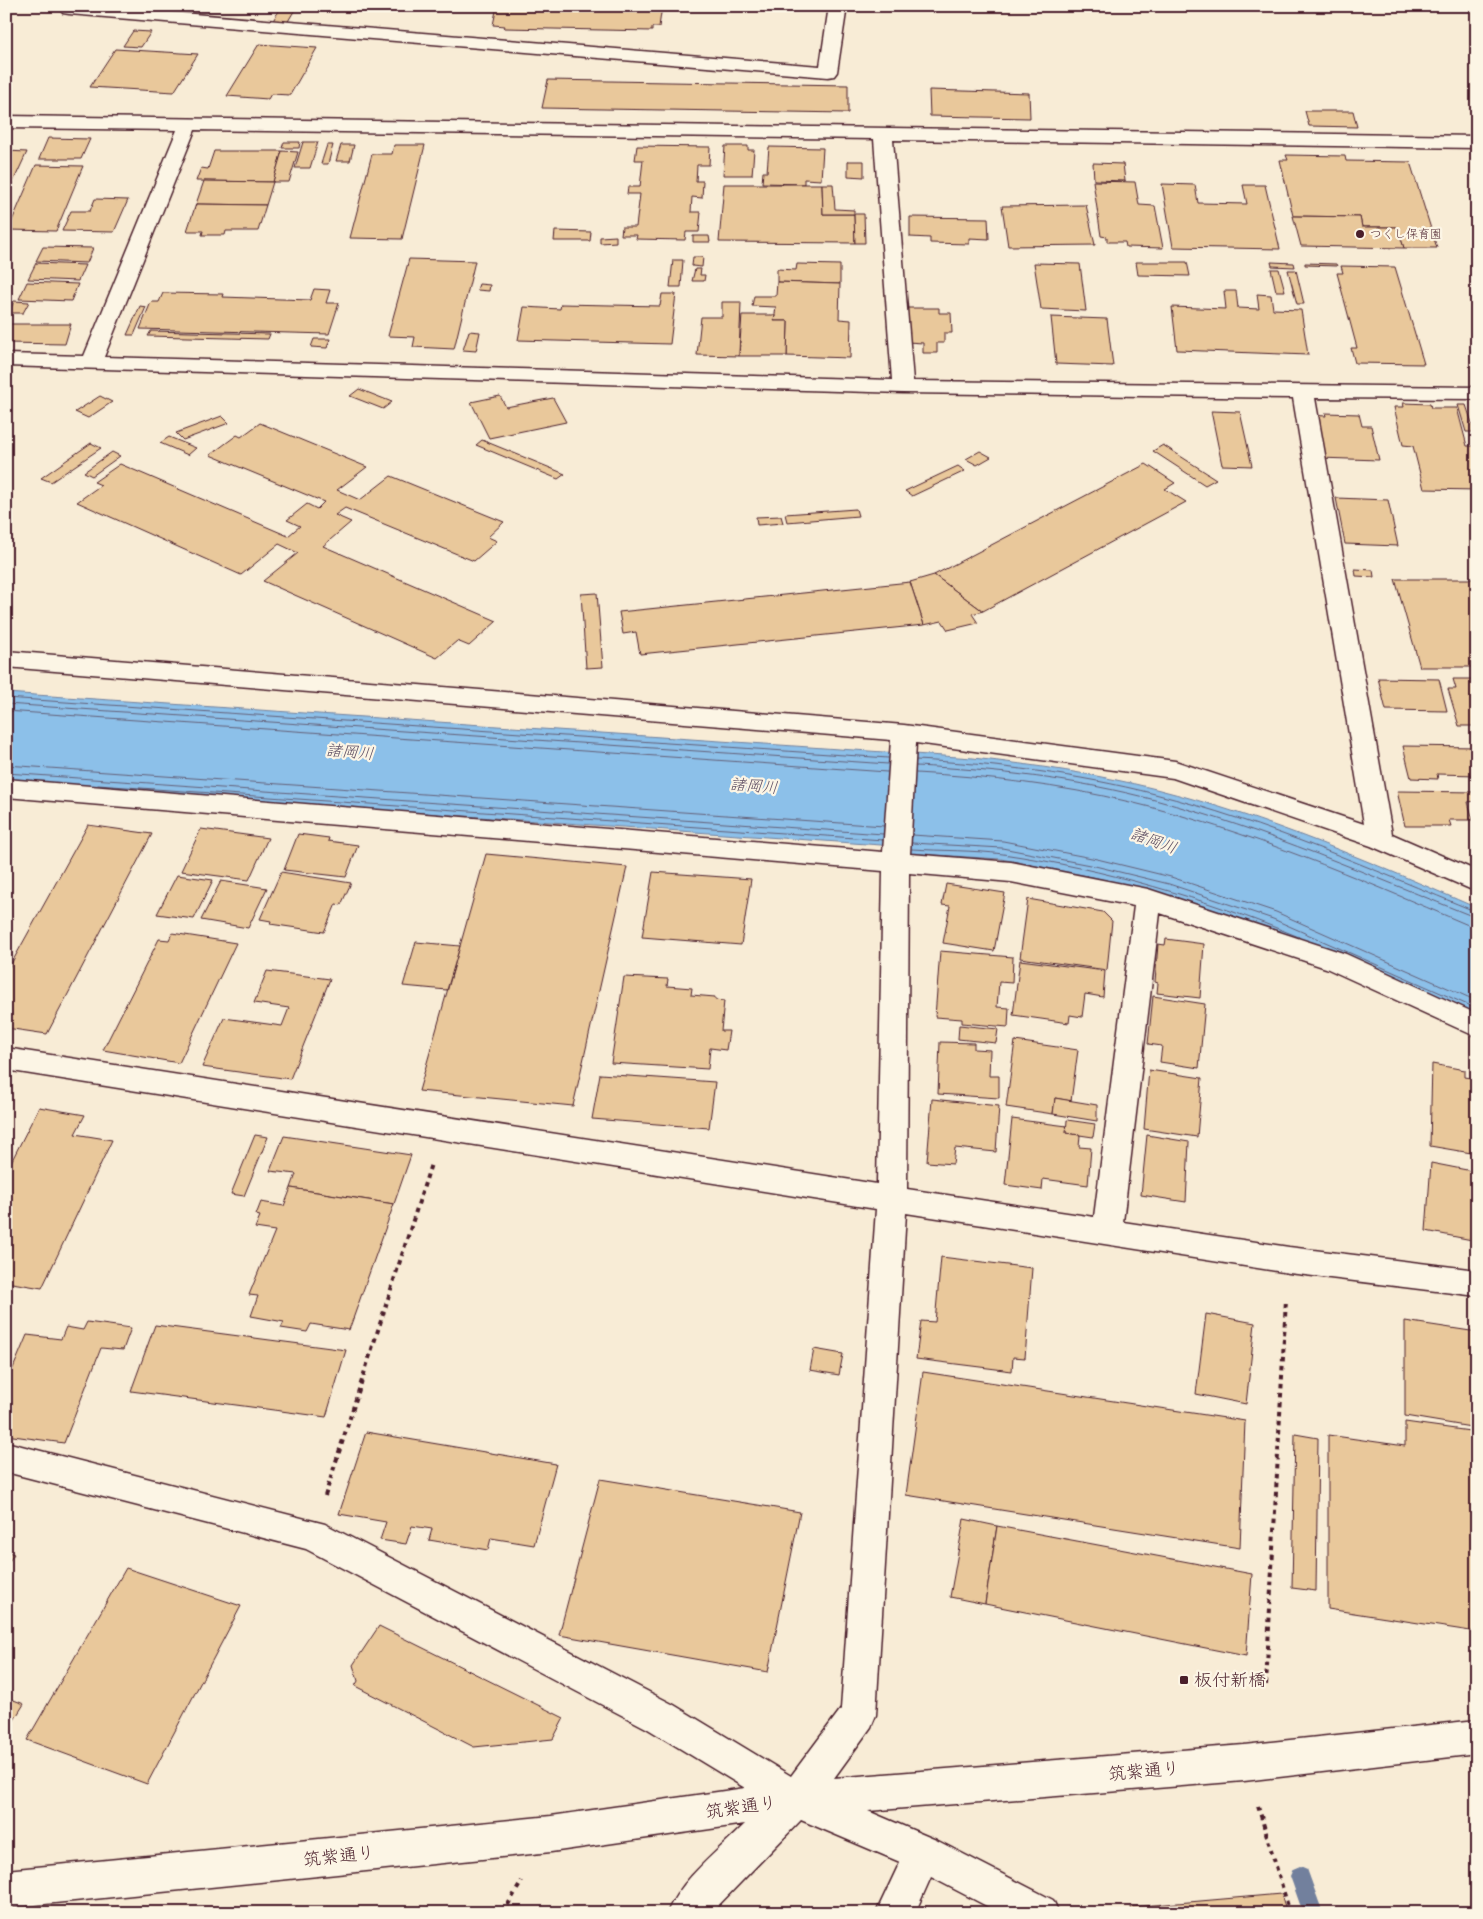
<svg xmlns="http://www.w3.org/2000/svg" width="1483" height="1919" font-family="Delius,'Klee One',sans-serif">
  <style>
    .water { fill: #8cc0e9; stroke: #72809d }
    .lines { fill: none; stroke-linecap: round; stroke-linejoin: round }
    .shore { stroke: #645f77; stroke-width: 1 }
    .stream { fill: #72809d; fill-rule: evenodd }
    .building { fill: #e9c89b; stroke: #4a1f2b }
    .minor-casing { stroke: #4a1f2b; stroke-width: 3 }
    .path { stroke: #4a1f2b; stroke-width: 4; stroke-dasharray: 4.5 4.5; stroke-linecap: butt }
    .minor { fill: #fcf5e5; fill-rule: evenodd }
    .poi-dot { fill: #4a1f2b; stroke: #fcf5e5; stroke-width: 2 }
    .labels { text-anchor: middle; stroke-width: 4.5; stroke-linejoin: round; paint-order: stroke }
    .far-poi-label { font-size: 12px; fill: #4a1f2b; stroke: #fcf5e5; text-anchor: start }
    .water-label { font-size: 16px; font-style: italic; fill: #5e4f64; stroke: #fcf5e5 }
    .near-poi-label { font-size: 18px; fill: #4a1f2b; stroke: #fcf5e5; text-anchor: start }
    .near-street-label { font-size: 18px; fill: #4a1f2b; stroke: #fcf5e5 }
  </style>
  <rect width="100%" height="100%" fill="#f8ecd6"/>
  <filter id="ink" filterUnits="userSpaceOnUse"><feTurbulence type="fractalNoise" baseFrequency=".02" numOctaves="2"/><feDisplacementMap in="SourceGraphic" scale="10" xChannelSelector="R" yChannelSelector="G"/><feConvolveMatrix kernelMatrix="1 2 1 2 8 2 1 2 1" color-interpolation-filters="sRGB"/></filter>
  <g filter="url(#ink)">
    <!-- water -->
    <path class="water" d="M6 693 973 758C1035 765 1096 774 1156 789 1267 817 1373 863 1477 908V1022L1269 929 1166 895 1093 877 1001 859 903 853 881 845 6 784Z"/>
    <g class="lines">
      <!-- shore -->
      <g class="shore">
        <path d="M6 698 888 758"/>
        <path d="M6 704 888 764"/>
        <path d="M6 711 887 772"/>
        <path d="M916 760C996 764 1077 774 1155 794 1266 822 1371 869 1477 912"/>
        <path d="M6 765 884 826"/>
        <path d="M916 766C996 770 1077 779 1155 800 1265 829 1371 876 1477 918"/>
        <path d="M6 773 883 834"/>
        <path d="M916 773C988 777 1060 785 1130 802 1247 830 1358 878 1468 925L1477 926"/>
        <path d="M98 785 883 840"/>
        <path d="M912 835 1003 841 1097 859 1171 877 1276 912 1477 1001"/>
        <path d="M912 843 1002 848 1095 866 1169 884 1273 919 1477 1009"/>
        <path d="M912 849C942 851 973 850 1003 854 1105 869 1204 898 1299 937"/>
      </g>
      <!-- stream -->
      <path class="stream" d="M1300 1866 1307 1869 1323 1913H1303L1290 1876 1293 1869Z"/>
    </g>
    <!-- building -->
    <g class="building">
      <path d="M149 6H167L161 15 144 14Z"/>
      <path d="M282 6H308H297L287 23 272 22Z"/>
      <path d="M497 6H662L659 27H652V31L504 28 505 26 493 25Z"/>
      <path d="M133 31 151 32 141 47 123 46Z"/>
      <path d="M259 44 317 48 290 95 271 94 268 99 227 96Z"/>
      <path d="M115 49 198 54 174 92 90 87Z"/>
      <path d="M548 80 848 85V113L542 108Z"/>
      <path d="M929 90 1029 93 1030 118 930 116Z"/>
      <path d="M1305 111H1353L1357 127 1309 126Z"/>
      <path d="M48 138 90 139 81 159H39Z"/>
      <path d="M284 142H300L299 148H282Z"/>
      <path d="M303 142H318L310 168H295Z"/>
      <path d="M327 145H333L328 164H321Z"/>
      <path d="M341 145H354L350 161H336Z"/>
      <path d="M394 145H425L402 239 350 238 372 154H392Z"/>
      <path d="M637 146 710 147 709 165H697L696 181H703L702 198 692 197 691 212H701L699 232H686L685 240 636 239 637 235H621L622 227H636L640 194H627L628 187H640L643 160H635Z"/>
      <path d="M725 146H748V150H754L752 175H723Z"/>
      <path d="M769 147 823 148 821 180 804 179V184L762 183 763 172H767Z"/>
      <path d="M6 151 27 152 8 193H6Z"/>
      <path d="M214 151H282L273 182 196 181 201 168 208 169Z"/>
      <path d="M282 151 298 152 289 182H273Z"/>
      <path d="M1286 155 1345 156 1346 161 1410 162 1437 248H1404L1397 227H1362L1360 217 1293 216 1280 160H1288Z"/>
      <path d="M848 161H864V177L848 176Z"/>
      <path d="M1093 163 1123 164 1125 181 1094 180Z"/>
      <path d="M36 165 83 166 56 231 8 230Z"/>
      <path d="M204 181 273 182 266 205 196 204Z"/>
      <path d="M1093 181 1135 182 1139 205 1155 206 1163 248 1126 247 1125 242H1107V237L1101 236Z"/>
      <path d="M724 184H822L823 214H854L855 243 719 242Z"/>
      <path d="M822 184H833L835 209 854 210V214H823Z"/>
      <path d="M1162 184 1195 185 1198 203 1247 204 1243 185H1265L1280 249 1173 247Z"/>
      <path d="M95 199 128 200 114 232 62 231 71 211H90Z"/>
      <path d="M196 204 266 205 258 231H226L225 235H202L203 231H187Z"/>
      <path d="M1086 205 1095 245 1008 246 1002 206Z"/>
      <path d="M854 214H864L865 243H855Z"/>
      <path d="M1293 216 1360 217 1362 227H1397L1404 248 1301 246Z"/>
      <path d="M910 217 988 218 989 239 969 238V244L930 243V238L910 237Z"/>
      <path d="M555 231 591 232 590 241H554Z"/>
      <path d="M616 236V242L600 243V237Z"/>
      <path d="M693 236H709L710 242H693Z"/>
      <path d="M1469 243H1477V252H1472Z"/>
      <path d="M43 247 93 248 87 263 36 261Z"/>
      <path d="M693 257H703L702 267 692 266Z"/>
      <path d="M409 259 475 261 454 349 413 347 415 337 388 336Z"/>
      <path d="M673 260H683L681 287H670Z"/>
      <path d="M1136 262H1187L1190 276 1138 275Z"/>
      <path d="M1271 262 1294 263 1295 267 1272 266Z"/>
      <path d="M36 263 85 265 78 281 28 279Z"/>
      <path d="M1034 263 1080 264 1086 311 1041 309Z"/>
      <path d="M1305 263 1336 264 1337 266 1305 265Z"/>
      <path d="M797 264 840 265V284L777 282V269L796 270Z"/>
      <path d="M1341 266 1395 267 1424 364 1355 363 1351 348H1357L1337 273H1343Z"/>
      <path d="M695 269H701L700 275H705L704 281H692Z"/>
      <path d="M1271 269H1279L1285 291H1276Z"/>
      <path d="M1288 270H1296L1304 304H1297Z"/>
      <path d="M27 282 78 284 71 301 19 299Z"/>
      <path d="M777 282 840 284 839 319 851 320 850 358 787 356 788 321H774L776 307 752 306 754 296H776Z"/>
      <path d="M479 284 490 285 489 291 477 290Z"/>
      <path d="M314 289 330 290 326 303H339L329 334 140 329 151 302H159L163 293 223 294 222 297 310 300Z"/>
      <path d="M1224 291H1236L1238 308 1259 309 1257 294 1271 295 1273 309 1301 310 1308 355 1177 350 1172 307 1226 309Z"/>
      <path d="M662 294H676L670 344 518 340 524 307 560 309 561 304 660 306Z"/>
      <path d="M14 301 29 302 23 313H9Z"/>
      <path d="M722 302H741L739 356 697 355 701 317H722Z"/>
      <path d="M140 306 146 307 134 335H127Z"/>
      <path d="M906 308H939V313H951L952 333H944V343H937V353H923V343L907 342Z"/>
      <path d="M742 315H775L774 321H788L787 356H739Z"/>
      <path d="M1051 317 1107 319 1113 366 1056 364Z"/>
      <path d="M6 324H71L65 344 6 343Z"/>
      <path d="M151 331 270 334 268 339 148 336Z"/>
      <path d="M469 331 480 332 476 351 463 350Z"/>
      <path d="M314 339H330L327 348 311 347Z"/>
      <path d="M359 389 392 402 383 409 350 396Z"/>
      <path d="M100 396 112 402 88 418 75 412Z"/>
      <path d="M500 396 506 407 553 398 566 422 489 438 471 402Z"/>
      <path d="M1403 403 1430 404 1431 408H1457L1467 446H1477V490L1424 489 1413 446 1403 445 1394 407H1404Z"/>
      <path d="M1458 405H1466L1475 432H1466Z"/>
      <path d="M1211 411 1240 412 1252 466 1222 465Z"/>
      <path d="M1325 413 1359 414 1362 426H1371L1379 460 1319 458 1309 415 1326 416Z"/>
      <path d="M222 416 229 423 183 440 176 433Z"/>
      <path d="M260 423 367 467 337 490 360 500 391 476 504 522 488 537 497 541 474 561 345 508 335 515 351 522 323 546 497 621 469 646 457 641 437 658 263 581 298 553 279 544 241 575 77 502 101 485 94 482 120 464 288 536 300 526 287 520 307 504 317 509 324 502 210 455 237 435 241 437Z"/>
      <path d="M169 437 196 448 188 455 160 443Z"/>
      <path d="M482 440 565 474 558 479 476 445Z"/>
      <path d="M91 443 101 448 51 482 41 478Z"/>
      <path d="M1163 445 1216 479 1205 485 1153 451Z"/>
      <path d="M980 451 991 457 977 465 966 459Z"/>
      <path d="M112 452 120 456 92 476 84 472Z"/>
      <path d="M1146 464 1175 483 1165 489 1186 502 983 611 934 575Z"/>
      <path d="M958 466 965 471 912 496 905 491Z"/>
      <path d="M1336 498 1388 500 1398 546 1345 544Z"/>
      <path d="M856 509 858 516 787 522 785 514Z"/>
      <path d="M781 516 783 523 757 525 756 517Z"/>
      <path d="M1355 569 1373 570 1374 577 1356 576Z"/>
      <path d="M934 575 983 611 972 614 978 623 948 630 942 621 924 625 910 582Z"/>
      <path d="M1395 579H1477V667H1420Z"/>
      <path d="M910 582 924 625 640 654 636 632 623 634 619 612Z"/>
      <path d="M597 593 603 667 586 668 581 594Z"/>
      <path d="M1378 678 1439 679 1447 711 1386 710Z"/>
      <path d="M1453 679H1477V726H1459L1448 689H1456Z"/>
      <path d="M1403 746 1477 747V775L1437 774 1438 779 1411 778Z"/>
      <path d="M1397 791 1477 792V801L1468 802 1473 820H1449L1451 826H1405Z"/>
      <path d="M88 825 152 834 47 1034 6 1028V973Z"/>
      <path d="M201 829 268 838 249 880 181 871Z"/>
      <path d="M298 834 329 838 328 841 358 845 346 877 284 870Z"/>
      <path d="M486 854 627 867 573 1106 419 1091Z"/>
      <path d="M281 872 351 883 341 905 336 904 324 932 270 924 271 921 260 919Z"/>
      <path d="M653 872 751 879 741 945 642 937Z"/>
      <path d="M177 875 213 880 194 919 157 914Z"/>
      <path d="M221 881 267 888 248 928 201 920Z"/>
      <path d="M946 884 1005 893 994 951 943 943 950 906 942 905Z"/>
      <path d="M1028 899 1103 912 1112 921 1107 970 1020 958Z"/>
      <path d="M172 933 236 943 179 1063 103 1050 159 939 169 940Z"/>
      <path d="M1166 939 1204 944 1200 998 1157 993 1158 983 1155 982 1158 944 1165 945Z"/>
      <path d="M416 942 460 946 447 990 403 986Z"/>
      <path d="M940 951 1013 957 1012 983 999 982 997 1007 1009 1008 1008 1027 962 1023V1019L935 1017Z"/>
      <path d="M1020 960 1105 971 1103 997 1085 994 1082 1017 1070 1015 1069 1023 1013 1015Z"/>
      <path d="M267 971 330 979 290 1079 202 1067 224 1018 282 1026 289 1008 254 1003Z"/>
      <path d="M624 977 668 979 667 986 692 988 691 995 715 997V1000L724 1001 721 1031H729L726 1050 710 1048 708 1069 611 1063Z"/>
      <path d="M1153 996 1205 1004 1199 1068 1160 1062 1162 1046 1148 1044Z"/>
      <path d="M959 1025 998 1029 996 1043 958 1039Z"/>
      <path d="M1015 1041 1078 1050 1071 1101 1055 1098 1053 1114 1006 1107Z"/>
      <path d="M940 1042 974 1043V1049L990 1050 989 1076H999V1098L938 1094Z"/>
      <path d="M1432 1064 1465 1070V1077L1477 1079V1154L1430 1146Z"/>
      <path d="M1149 1070 1202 1078 1197 1137 1144 1129Z"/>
      <path d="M600 1074 715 1082 709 1128 592 1119Z"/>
      <path d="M1055 1098 1097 1105V1121L1053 1114Z"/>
      <path d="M932 1099 999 1106 996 1152 955 1148 953 1164 927 1162Z"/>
      <path d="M39 1107 85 1115 75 1134 112 1140 42 1288 6 1282V1172Z"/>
      <path d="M1012 1119 1067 1126 1066 1133 1080 1135 1079 1147 1091 1148 1088 1185 1043 1179 1042 1190 1005 1185Z"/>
      <path d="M1067 1120 1095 1124 1093 1137 1066 1133Z"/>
      <path d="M255 1135 268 1137 244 1196 231 1194Z"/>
      <path d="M1147 1135 1189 1142 1186 1202 1141 1195Z"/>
      <path d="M284 1136 411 1155 394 1204 291 1188 296 1174 270 1171Z"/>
      <path d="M1431 1163 1477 1172V1213H1474L1472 1240 1426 1231Z"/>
      <path d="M291 1188 394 1204 349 1330 311 1324 307 1332 281 1328 284 1322 251 1316 258 1296 249 1295 275 1231 255 1228 260 1216 256 1215 261 1202 284 1206Z"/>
      <path d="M941 1257 1032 1268 1025 1358 1013 1357 1012 1371 916 1359 921 1321 935 1322Z"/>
      <path d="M1206 1314 1255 1323 1246 1404 1196 1394Z"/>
      <path d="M1405 1321 1477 1332V1428L1405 1416Z"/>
      <path d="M87 1322 131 1328 123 1350 101 1348 64 1443 6 1435V1385L27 1335 61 1339 66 1327 83 1330Z"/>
      <path d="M155 1325 346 1350 326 1417 131 1391Z"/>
      <path d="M814 1349 843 1354 839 1375 810 1370Z"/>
      <path d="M923 1372 1245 1421 1240 1548 906 1495Z"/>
      <path d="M1405 1422 1477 1432V1632L1328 1609V1435L1405 1446Z"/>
      <path d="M366 1432 556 1464 534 1545 491 1538 488 1550 429 1540 432 1529 412 1526 406 1544 380 1540 386 1522 339 1514Z"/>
      <path d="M1295 1434 1318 1438 1316 1591 1292 1588Z"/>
      <path d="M600 1479 800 1512 768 1672 559 1635Z"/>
      <path d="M964 1519 997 1526 985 1604 950 1597Z"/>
      <path d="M997 1526 1252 1574 1246 1656 985 1604Z"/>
      <path d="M6 1551 14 1554 6 1566Z"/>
      <path d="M126 1568 241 1606 147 1784 27 1740Z"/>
      <path d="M379 1626 564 1718 553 1739 474 1747 355 1686 358 1681 353 1665Z"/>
      <path d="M6 1697 24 1704 6 1733Z"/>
      <path d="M1281 1894 1287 1913H1132L1131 1907Z"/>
    </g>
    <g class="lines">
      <!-- minor casing -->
      <g class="minor-casing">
        <g id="minor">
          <path d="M62 6H98L820 66 829 6H847L837 72 834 76 828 77 69 14 63 13 60 9Z"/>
          <path d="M6 116 1477 136V148L893 140 913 381 1477 387V399L1315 398 1392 834 1477 871V892L1371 846 1173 778 916 743 910 854 1011 862 1148 889 1346 954 1477 1014V1037L1326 968 1160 913 1123 1222 1289 1247 1477 1270V1296L1289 1273 906 1213 876 1715 871 1727 834 1778 1244 1745 1477 1720V1754L1244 1781 868 1811 936 1840 1053 1900 1059 1913H1000L931 1877 915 1913H876L900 1862 801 1820 711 1913H667C682 1878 718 1851 745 1824L551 1852 6 1908V1870L551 1816 745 1788 648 1729 306 1549 6 1472V1442L325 1524 674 1705 791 1776 841 1709 876 1209 6 1070V1048L877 1184 883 871 6 797V779L883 852 891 740 6 667V651L904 725 1175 761 1364 824 1293 398 903 393 6 366V354L84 356 177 130 6 128ZM195 130 874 139 892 380 104 357ZM909 873 1011 882 1134 906 1094 1217 907 1189Z"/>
        </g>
      </g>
      <!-- path -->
      <g class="path">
        <path d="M325 1496 431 1164"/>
        <path d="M1266 1685 1286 1299"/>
        <path d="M1258 1806 1290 1913"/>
        <path d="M503 1913 522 1881"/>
      </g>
      <!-- minor -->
      <use href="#minor" class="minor"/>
    </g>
  </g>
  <!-- markers -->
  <g class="poi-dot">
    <circle cx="1360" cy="234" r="5"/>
    <rect x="1179" y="1675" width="10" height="10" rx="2.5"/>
  </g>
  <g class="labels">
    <!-- far-poi labels -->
    <g class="far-poi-label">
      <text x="1370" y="238">つくし保育園</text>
    </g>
    <!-- water labels -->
    <g class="water-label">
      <text transform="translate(350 751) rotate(5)" y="6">諸岡川</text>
      <text transform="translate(754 785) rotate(5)" y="6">諸岡川</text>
      <text transform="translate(1154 840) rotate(20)" y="6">諸岡川</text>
    </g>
    <!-- near-poi labels -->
    <g class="near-poi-label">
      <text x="1194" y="1686">板付新橋</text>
    </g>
    <!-- near-street labels -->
    <g class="near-street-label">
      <text transform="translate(1144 1771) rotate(-5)" y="6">筑紫通り</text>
      <text transform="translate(741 1807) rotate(-8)" y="6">筑紫通り</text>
      <text transform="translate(339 1856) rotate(-6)" y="6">筑紫通り</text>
    </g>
  </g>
  <!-- margin -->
  <rect width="1483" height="1919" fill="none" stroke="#fcf5e5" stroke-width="25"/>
  <rect x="12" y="12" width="1458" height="1894" fill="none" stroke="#4a1f2b" stroke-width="2" filter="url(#ink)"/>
</svg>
